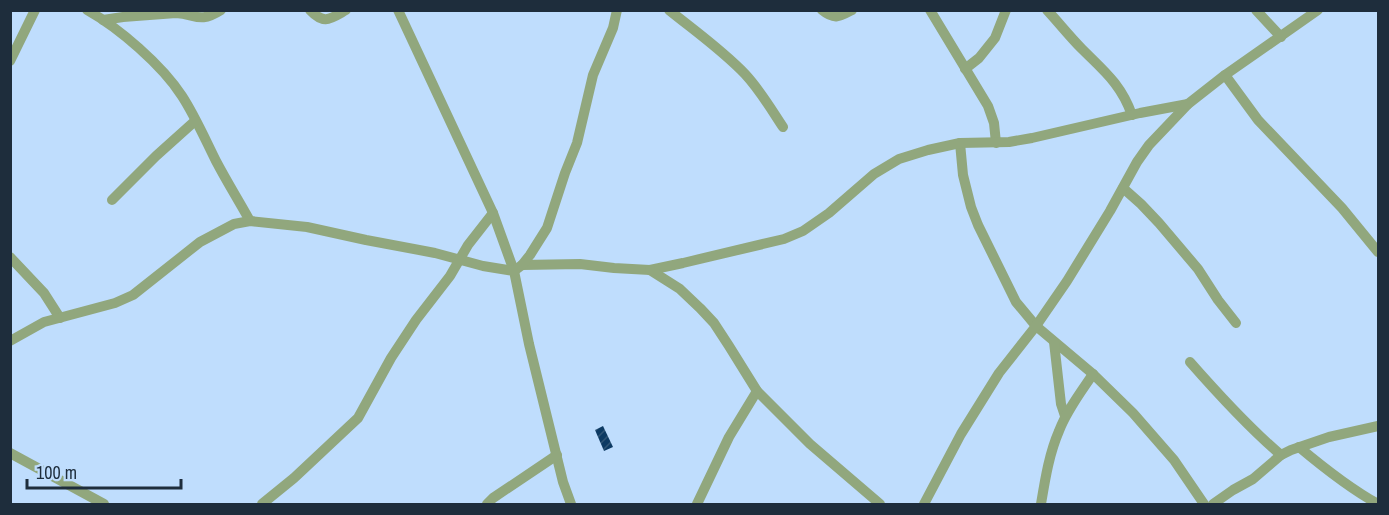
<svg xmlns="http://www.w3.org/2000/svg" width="1389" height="515" font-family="'Archivo Narrow',sans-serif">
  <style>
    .building { fill: url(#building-hatch) }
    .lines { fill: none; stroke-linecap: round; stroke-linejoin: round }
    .minor { stroke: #91a77d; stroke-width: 10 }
  </style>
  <defs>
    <pattern id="building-hatch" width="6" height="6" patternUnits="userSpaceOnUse" patternTransform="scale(1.5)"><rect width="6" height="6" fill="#0d3a63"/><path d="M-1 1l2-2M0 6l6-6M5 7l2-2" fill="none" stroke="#305576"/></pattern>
  </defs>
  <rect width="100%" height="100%" fill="#bfddfd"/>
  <!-- building -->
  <path class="building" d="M603 426 613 447 604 451 595 430Z"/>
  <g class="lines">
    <!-- minor -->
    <g class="minor">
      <path d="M87 10C119 28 162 65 182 96 195 116 205 139 216 161 227 182 239 201 250 221"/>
      <path d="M310 10C324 25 330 19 346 10"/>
      <path d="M398 10 493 213 514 271 529 344 563 482 571 504"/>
      <path d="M669 10C695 31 722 50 745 74 760 90 771 109 783 127"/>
      <path d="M822 10C834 20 839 17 852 10"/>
      <path d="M930 10 988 106 994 123 996 143"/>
      <path d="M1047 10C1059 23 1070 37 1082 49 1104 71 1121 84 1132 115"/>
      <path d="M1256 10 1281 37"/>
      <path d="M103 20 123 17 176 13C196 14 199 24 221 10"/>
      <path d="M10 61 35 10"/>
      <path d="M965 69 979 58 995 38 1006 10"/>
      <path d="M1225 75 1258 120 1342 208 1378 252"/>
      <path d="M960 143 963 175 971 207 978 225 1016 302 1036 326 1093 374 1133 413 1174 460 1204 504"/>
      <path d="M1123 188 1141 204 1159 223 1198 269 1218 300 1236 323"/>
      <path d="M112 200 156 156 195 121"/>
      <path d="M10 257 44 293 60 318"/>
      <path d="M522 265 580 264 614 268 650 270 683 263 784 239 803 231 829 213 874 174 899 159 928 150 960 143 1009 142 1032 138 1140 113 1188 104"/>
      <path d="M650 270 680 289 700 308 714 323 729 346 757 391 810 444 880 504"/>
      <path d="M10 341 44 322 115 303 133 295 200 242 234 224 250 221 307 227 366 240 435 253 483 266 514 271 522 265 530 255 547 228 565 173 577 143 593 75 613 28 617 10"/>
      <path d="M1054 342 1061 404 1065 416"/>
      <path d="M1190 362C1219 395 1248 427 1281 455"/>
      <path d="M1299 447C1324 468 1349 488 1378 504"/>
      <path d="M10 453 104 504"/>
      <path d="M262 504 294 478 358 418 391 358 416 320 450 276 468 245 493 213"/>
      <path d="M487 504 493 498 557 455"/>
      <path d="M697 504 729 437 757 391"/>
      <path d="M924 504 961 434 999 373 1036 326 1067 281 1110 211 1137 162 1149 145 1188 104 1225 75 1318 10"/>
      <path d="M1041 504C1045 480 1049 454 1059 431 1067 410 1081 392 1093 374"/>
      <path d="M1213 504 1233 490 1253 479 1281 455 1291 450 1329 437 1378 426"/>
    </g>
  </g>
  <!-- border -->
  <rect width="1389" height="515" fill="none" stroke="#1e2d3c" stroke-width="24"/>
  <!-- scale -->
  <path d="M27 479v9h154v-9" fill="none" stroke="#1e2d3c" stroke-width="3"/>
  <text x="36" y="479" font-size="18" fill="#1e2d3c" stroke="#bfddfd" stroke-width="4.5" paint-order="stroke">100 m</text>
</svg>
